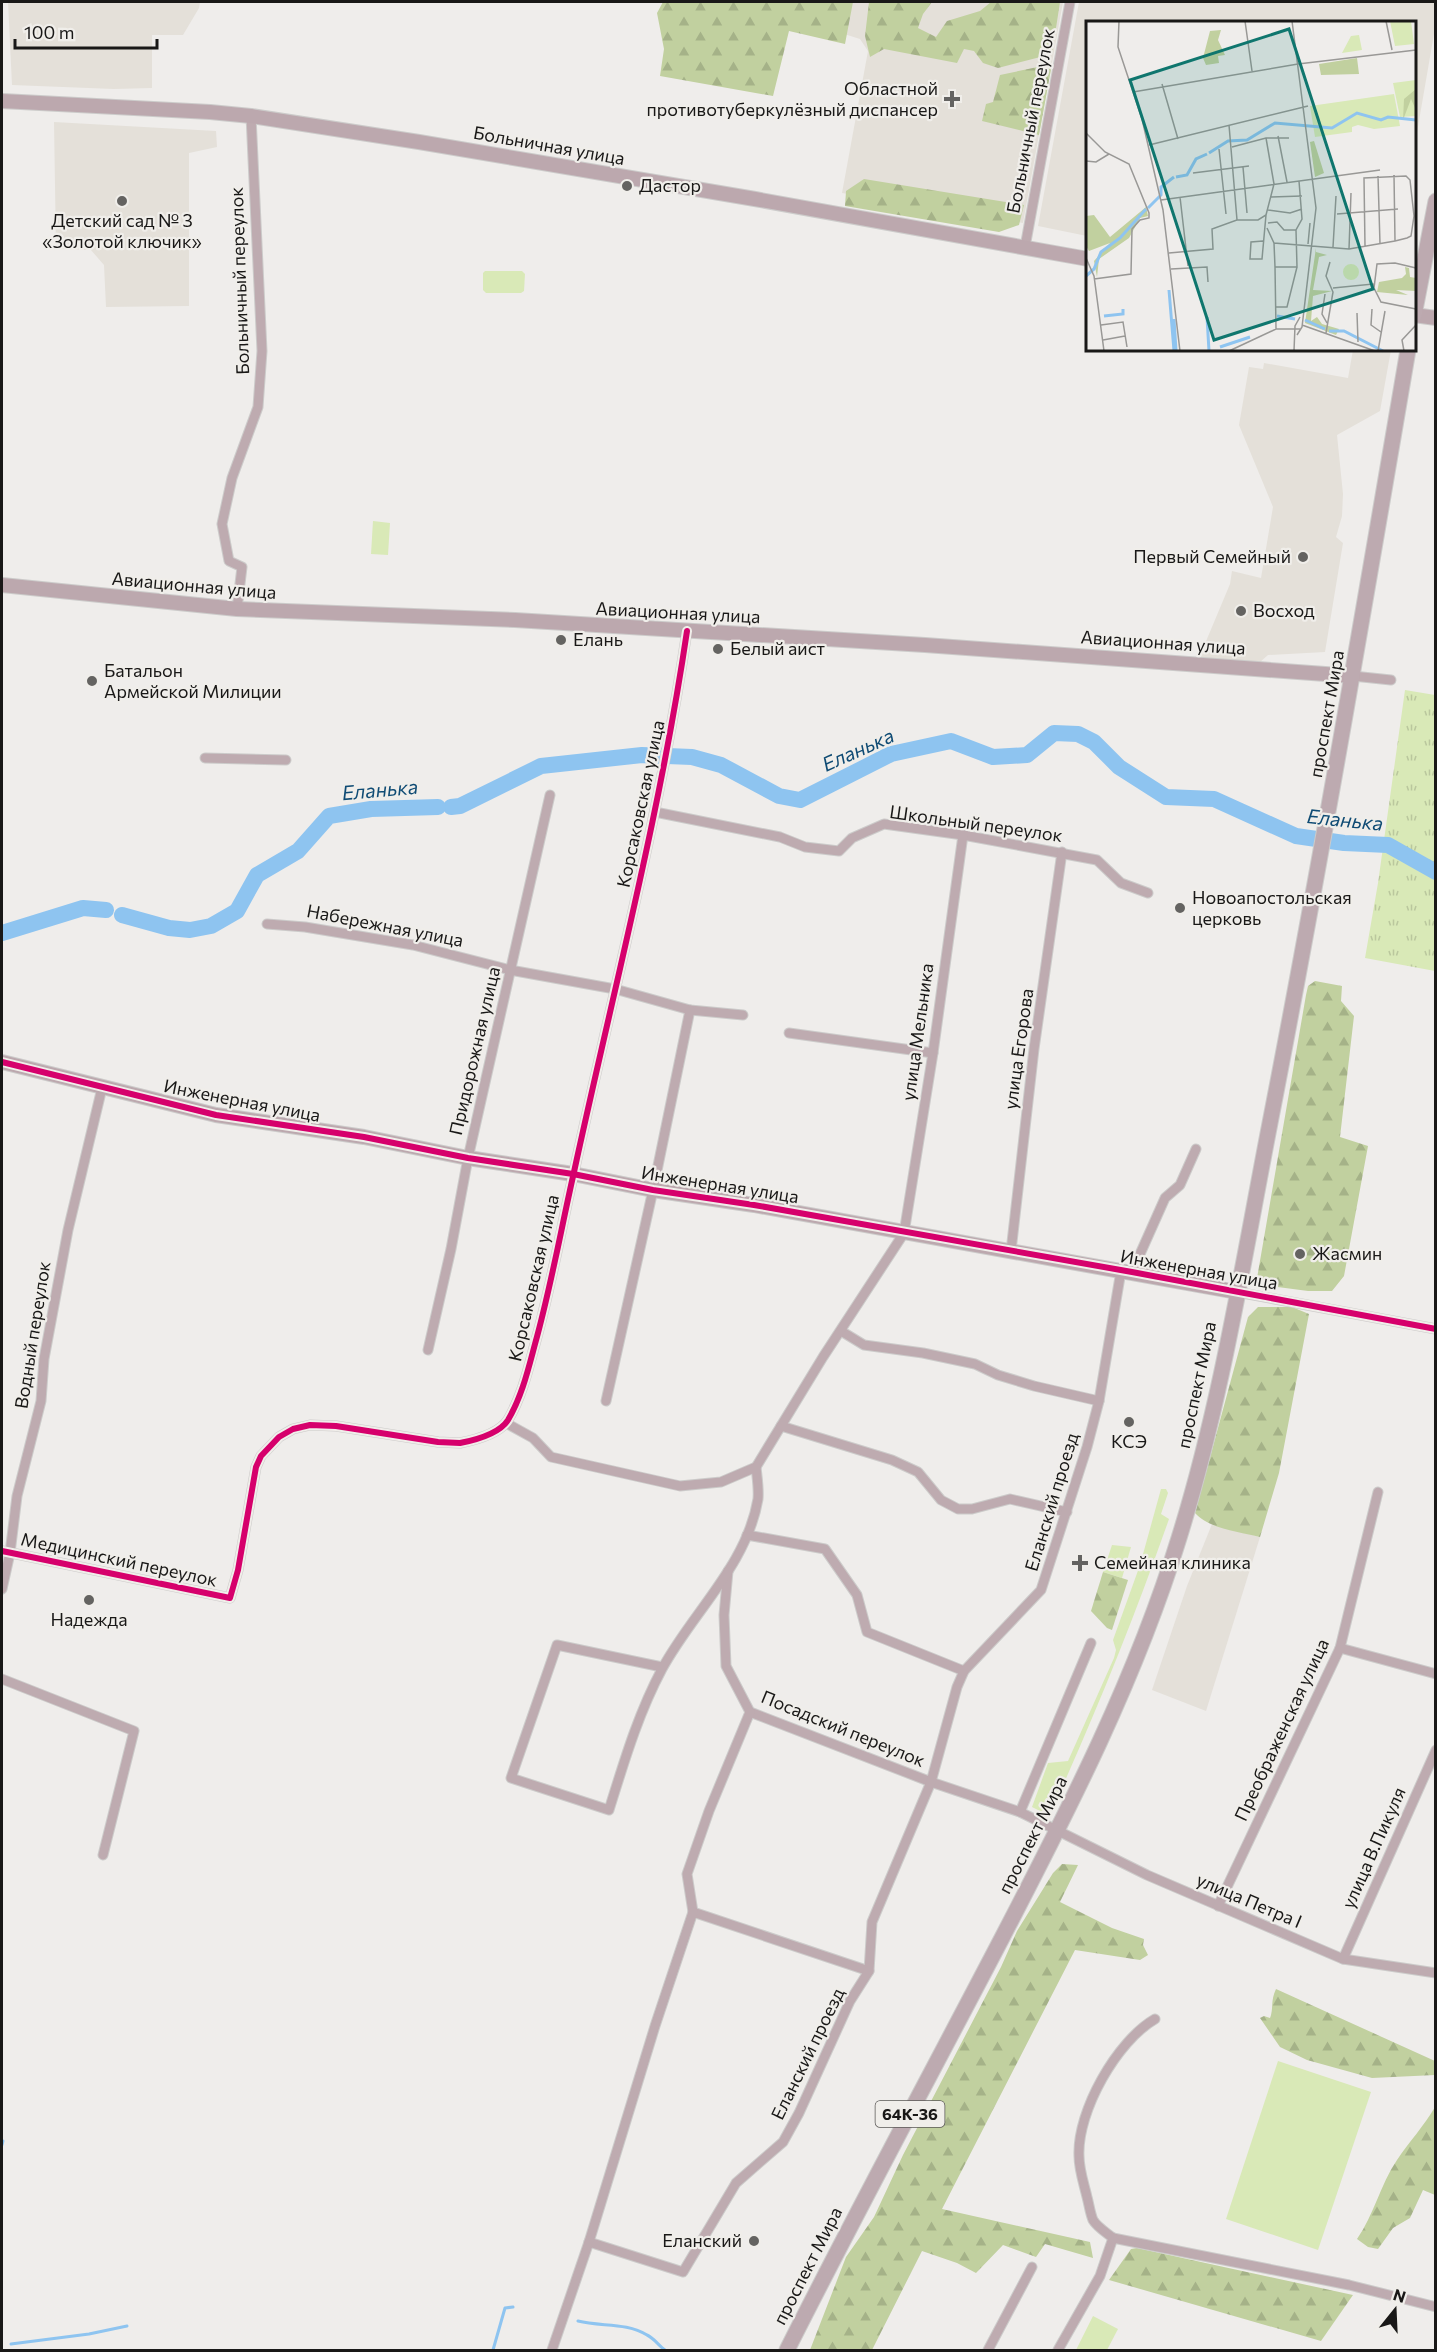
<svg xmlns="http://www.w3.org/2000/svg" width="1437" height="2352" font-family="Commissioner,sans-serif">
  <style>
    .built { fill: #e4e0d9 }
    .grass { fill: #d9e9b7 }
    .forest { fill: url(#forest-firs) }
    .park { fill: url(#park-tufts) }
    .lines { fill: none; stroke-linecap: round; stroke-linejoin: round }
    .stream { stroke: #8ec4f0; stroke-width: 3 }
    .river { stroke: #8ec4f0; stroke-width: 16 }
    .street-casing { stroke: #cccbca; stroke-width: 11 }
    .secondary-casing { stroke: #cccbca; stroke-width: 16 }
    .primary-casing { stroke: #cccbca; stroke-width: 17 }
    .street { stroke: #beabb0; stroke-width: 9 }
    .secondary { stroke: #bca8ae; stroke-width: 14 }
    .primary { stroke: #bdaab0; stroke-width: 15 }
    .cycleway-casing { stroke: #f0eeea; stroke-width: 10 }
    .cycleway { stroke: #d6006c; stroke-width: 6 }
    .poi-dot { fill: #646361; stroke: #f0eeea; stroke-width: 2 }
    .labels { text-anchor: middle; stroke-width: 4.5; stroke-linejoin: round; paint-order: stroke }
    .shield { fill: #f0eeea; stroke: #5a5856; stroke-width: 1.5 }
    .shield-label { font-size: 16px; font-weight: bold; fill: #191817 }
    .poi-label { font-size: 18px; fill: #191817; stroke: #f0eeea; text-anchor: start }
    .street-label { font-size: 18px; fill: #191817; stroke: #f0eeea }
    .water-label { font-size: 20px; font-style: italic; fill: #0f4b74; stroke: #f0eeea }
    .inset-river { fill: none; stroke: #8ec4f0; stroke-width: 3 }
    .inset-road { fill: none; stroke: #999896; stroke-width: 1.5 }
    .view { fill: #0f766e; fill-opacity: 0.15; stroke: #0f766e; stroke-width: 3 }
    .inset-edge { fill: none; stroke: #191817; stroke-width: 3 }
  </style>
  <defs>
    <pattern id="forest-firs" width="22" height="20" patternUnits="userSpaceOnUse" patternTransform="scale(1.5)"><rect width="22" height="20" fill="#c1d09f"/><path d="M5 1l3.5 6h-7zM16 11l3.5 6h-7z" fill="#a5b288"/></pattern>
    <pattern id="park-tufts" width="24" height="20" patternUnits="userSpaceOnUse" patternTransform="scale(1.5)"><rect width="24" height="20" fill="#d9e9b7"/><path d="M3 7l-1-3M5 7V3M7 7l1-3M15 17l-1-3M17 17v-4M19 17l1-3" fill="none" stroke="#bac79d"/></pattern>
  </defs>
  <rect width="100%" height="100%" fill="#efedeb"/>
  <!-- built -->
  <g class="built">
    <path d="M8 2H200L199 8 183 35H152V88L114 89 12 85Z"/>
    <path d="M743 2H1063L1023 223 842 193 868 51 860 39Z"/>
    <path d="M1079 2H1435V28L1415 144 1414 22H1088L1087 236 1038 226Z"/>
    <path d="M54 122 216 131 217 147 189 153V306L106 307 104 265 91 250 56 249Z"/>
    <path d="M1353 350H1391L1380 411 1337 435 1343 494 1342 516 1336 537 1343 543 1325 652 1268 655 1259 663 1199 658 1230 584 1232 571 1261 578 1273 507 1239 425 1249 367 1263 369 1264 363 1348 378Z"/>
    <path d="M1212 1524 1260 1537 1206 1711 1152 1690 1187 1586Z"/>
  </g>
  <!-- grass -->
  <g class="grass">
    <path d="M485 271H522L525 274 524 291 521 293H486L483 290V273Z"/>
    <path d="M373 521 390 523 388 555 371 554Z"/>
    <path d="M1161 1489H1166L1168 1493 1161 1514 1169 1519C1135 1616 1097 1710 1055 1803L1050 1809 1042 1812 1032 1807 1048 1763 1068 1761 1114 1658 1116 1650 1113 1640 1140 1565Z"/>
    <path d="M1112 1545 1131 1547 1122 1578 1103 1572Z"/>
    <path d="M1278 2061 1371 2092 1318 2250 1226 2219Z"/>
    <path d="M1093 2316 1118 2329 1107 2350H1076Z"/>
  </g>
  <!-- forest -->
  <g class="forest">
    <path d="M663 2H853L845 44 789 31 773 96 660 76 664 49 657 13Z"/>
    <path d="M869 2H932L923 14 918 28 936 37 947 21 980 11 991 2H1060L1052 54 998 68 983 63 974 51 964 49 957 63 884 49 870 57 865 36Z"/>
    <path d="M1052 64 1039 135 982 121 986 104 993 102 1000 75Z"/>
    <path d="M864 179 1024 205 1019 225 999 232 845 206 846 191Z"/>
    <path d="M1315 981 1342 986 1341 1001 1354 1016 1340 1137 1368 1146 1344 1276 1332 1291H1308L1256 1284 1306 995 1308 986Z"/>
    <path d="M1258 1307H1292L1309 1314 1279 1473 1260 1537C1241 1532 1209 1529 1195 1513L1248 1317Z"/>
    <path d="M1103 1572 1128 1580 1112 1630 1107 1628 1091 1611Z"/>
    <path d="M1062 1864 1078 1865 1060 1902 1112 1928 1144 1939 1143 1945 1148 1955 1140 1960 1075 1950 942 2209 1090 2242 1093 2258 1045 2244 1036 2257 1003 2245 976 2273 957 2263 922 2251 872 2350H810L846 2257 874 2217 903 2155 1001 1967 1017 1931 1053 1873Z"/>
    <path d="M1276 1989 1435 2061V2075L1372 2078 1307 2060 1280 2047 1260 2018 1264 2016 1270 2018C1274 2008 1270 2002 1276 1989Z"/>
    <path d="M1435 2107V2195L1423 2190 1410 2218 1393 2228 1378 2249 1368 2247 1357 2239C1374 2215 1380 2185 1397 2160 1409 2142 1424 2126 1435 2107Z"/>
    <path d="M1137 2248 1353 2295 1321 2341 1109 2280 1131 2249Z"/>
  </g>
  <!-- park -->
  <path class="park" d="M1405 690 1435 695V971L1365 958 1378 883Z"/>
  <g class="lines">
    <!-- stream -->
    <g class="stream">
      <path d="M2 2145 3 2141"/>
      <path d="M578 2321C601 2327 626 2322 647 2335 654 2338 659 2346 665 2350"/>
      <path d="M11 2344 89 2334 127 2326"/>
      <path d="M493 2350 505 2308 513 2307"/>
    </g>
    <!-- river -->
    <g class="river">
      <path d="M451 807 460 806 541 766 642 755 692 757 721 765 779 796 800 800 891 754 951 741 993 757 1027 755 1054 733 1078 734 1094 742 1119 767 1166 797 1214 799 1296 836 1344 843 1388 845 1436 872"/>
      <path d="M122 915 169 928 190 930 211 926 237 911 257 875 298 851 329 816 371 809 438 807"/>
      <path d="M2 933 83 908 106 910"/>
    </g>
    <!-- street casing -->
    <g class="street-casing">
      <g id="street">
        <path d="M1025 247 1070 2"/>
        <path d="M237 609 242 567 229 561 222 524 232 478 258 407 262 351 251 116"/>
        <path d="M1353 676 1391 680"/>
        <path d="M205 758 286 760"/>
        <path d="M655 812 780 837 805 847 839 851 852 838 884 824 963 835 1097 860 1121 883 1148 893"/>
        <path d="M267 924 305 927 413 945 510 970 615 989 690 1010 743 1015"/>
        <path d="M789 1033 933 1053"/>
        <path d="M1011 1251 1034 1049 1062 852"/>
        <path d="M1132 1272 1165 1198 1180 1185 1196 1149"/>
        <path d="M1237 1292 1436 1329"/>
        <path d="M841 1331 864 1345 923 1353 975 1364 998 1375 1034 1386 1099 1401"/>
        <path d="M428 1350 451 1249 468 1158 550 795"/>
        <path d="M606 1401 653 1190 690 1010"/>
        <path d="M506 1423 533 1438 551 1457 680 1486 721 1482 756 1467 823 1357 904 1233 933 1053 963 835"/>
        <path d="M781 1426 892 1460 918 1472 941 1500 958 1509H972L1010 1499 1067 1512"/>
        <path d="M747 1535 825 1549 857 1595 867 1632 964 1671"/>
        <path d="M2 1551 230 1598 238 1570 256 1467 261 1456 279 1437 293 1429 310 1425 336 1426 438 1442 460 1443C475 1440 499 1434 508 1420 522 1396 528 1370 535 1344 551 1287 561 1229 574 1172 613 992 660 814 687 631"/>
        <path d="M728 1571 724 1615 726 1666 750 1712 931 1782 1020 1812 1147 1875 1343 1959 1436 1973"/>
        <path d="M2 1589 10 1553 17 1496 41 1401 44 1359 68 1230 102 1088"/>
        <path d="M1340 1648 1436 1674"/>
        <path d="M662 1667 557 1645 511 1778 609 1810C624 1762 638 1714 662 1669 692 1613 747 1565 758 1499 759 1489 757 1477 756 1467"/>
        <path d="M2 1679 134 1731 103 1855"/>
        <path d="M750 1712 709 1811 687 1874 693 1912 869 1971 872 1922 931 1782 957 1687 964 1671 1041 1590 1087 1447 1099 1401 1121 1271"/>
        <path d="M1020 1812 1091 1643"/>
        <path d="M1218 1906 1340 1648 1378 1492"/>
        <path d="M1343 1959 1436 1750"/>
        <path d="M1113 2238 1349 2285 1436 2307"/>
        <path d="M589 2242 683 2272 736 2183 783 2142 799 2113 850 2001 869 1971"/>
        <path d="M552 2350 589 2242 655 2026 693 1912"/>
        <path d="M988 2350 1032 2267"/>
        <path d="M1058 2350 1100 2276 1113 2238C1107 2233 1097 2227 1093 2220 1090 2213 1089 2204 1087 2197 1084 2184 1079 2170 1079 2156 1077 2111 1117 2041 1155 2019"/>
      </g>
    </g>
    <!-- secondary casing -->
    <g class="secondary-casing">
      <g id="secondary">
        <path d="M2 101 210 112 251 116 419 142 755 199 1088 259"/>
        <path d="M1414 315 1436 318"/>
        <path d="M2 585 237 609 515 620 925 645 1353 676"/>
        <path d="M2 1062 216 1115 364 1137 468 1158 573 1174 653 1190 754 1205 1237 1292"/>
      </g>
    </g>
    <!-- primary casing -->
    <g class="primary-casing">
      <g id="primary">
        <path d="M1414 315 1436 201"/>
        <path d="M787 2350C857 2211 931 2074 1003 1936 1070 1807 1136 1678 1179 1538 1221 1403 1243 1262 1270 1123 1320 866 1364 608 1408 350"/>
      </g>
    </g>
    <!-- street -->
    <use href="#street" class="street"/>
    <!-- secondary -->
    <use href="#secondary" class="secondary"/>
    <!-- primary -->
    <use href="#primary" class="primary"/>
    <!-- cycleway casing -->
    <g class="cycleway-casing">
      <g id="cycleway">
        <path d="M2 1062 216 1115 364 1137 468 1158 573 1174 653 1190 754 1205 1132 1272 1436 1329"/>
        <path d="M2 1551 230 1598 238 1570 256 1467 261 1456 279 1437 293 1429 310 1425 336 1426 438 1442 460 1443C475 1440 499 1434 508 1420 522 1396 528 1370 535 1344 551 1287 561 1229 574 1172 613 992 660 814 687 631"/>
      </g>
    </g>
    <!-- cycleway -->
    <use href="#cycleway" class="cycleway"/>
  </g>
  <!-- markers -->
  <g class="poi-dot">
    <path d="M949 90h6v6h6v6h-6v6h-6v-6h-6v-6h6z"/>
    <circle cx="627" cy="186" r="6"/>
    <circle cx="122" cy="201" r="6"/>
    <circle cx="1303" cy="557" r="6"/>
    <circle cx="1241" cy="611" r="6"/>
    <circle cx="561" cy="640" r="6"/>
    <circle cx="718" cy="649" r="6"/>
    <circle cx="92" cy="681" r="6"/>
    <circle cx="1180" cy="908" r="6"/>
    <circle cx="1300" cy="1254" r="6"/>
    <circle cx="1129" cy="1422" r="6"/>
    <path d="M1077 1554h6v6h6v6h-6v6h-6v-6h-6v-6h6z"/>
    <circle cx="89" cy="1600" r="6"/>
    <circle cx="754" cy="2241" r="6"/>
  </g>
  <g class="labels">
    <!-- shield labels -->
    <rect class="shield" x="875.5" y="2101" width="69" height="26" rx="4.5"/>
    <g class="shield-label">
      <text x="910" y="2120">64К-36</text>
    </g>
    <!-- poi labels -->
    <g class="poi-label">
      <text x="938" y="95" text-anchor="end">Областной<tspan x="938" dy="21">противотуберкулёзный диспансер</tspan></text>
      <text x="639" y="192">Дастор</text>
      <text x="122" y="227" text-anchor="middle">Детский сад № 3<tspan x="122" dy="21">«Золотой ключик»</tspan></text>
      <text x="1291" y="563" text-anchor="end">Первый Семейный</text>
      <text x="1253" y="617">Восход</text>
      <text x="573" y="646">Елань</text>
      <text x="730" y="655">Белый аист</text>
      <text x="104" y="677">Батальон<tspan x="104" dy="21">Армейской Милиции</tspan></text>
      <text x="1192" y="904">Новоапостольская<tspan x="1192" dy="21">церковь</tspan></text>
      <text x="1312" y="1260">Жасмин</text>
      <text x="1129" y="1448" text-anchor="middle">КСЭ</text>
      <text x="1094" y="1569">Семейная клиника</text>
      <text x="89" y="1626" text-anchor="middle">Надежда</text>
      <text x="742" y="2247" text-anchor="end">Еланский</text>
    </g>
    <!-- street labels -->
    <g class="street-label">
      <text transform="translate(1031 121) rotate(-79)" y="6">Больничный переулок</text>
      <text transform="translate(549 146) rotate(10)" y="6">Больничная улица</text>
      <text transform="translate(240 281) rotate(-92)" y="6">Больничный переулок</text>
      <text transform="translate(194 586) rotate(5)" y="6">Авиационная улица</text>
      <text transform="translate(678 613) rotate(3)" y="6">Авиационная улица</text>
      <text transform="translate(1163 643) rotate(4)" y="6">Авиационная улица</text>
      <text transform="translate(1327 714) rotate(-80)" y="6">проспект Мира</text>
      <text transform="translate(641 804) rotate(-78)" y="6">Корсаковская улица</text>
      <text transform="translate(976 824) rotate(8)" y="6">Школьный переулок</text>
      <text transform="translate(385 926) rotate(11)" y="6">Набережная улица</text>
      <text transform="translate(918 1032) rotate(-82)" y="6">улица Мельника</text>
      <text transform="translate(1019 1049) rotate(-82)" y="6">улица Егорова</text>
      <text transform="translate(475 1051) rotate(-77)" y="6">Придорожная улица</text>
      <text transform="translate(242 1101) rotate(11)" y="6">Инженерная улица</text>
      <text transform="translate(720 1185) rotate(9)" y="6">Инженерная улица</text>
      <text transform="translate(1199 1270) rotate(10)" y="6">Инженерная улица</text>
      <text transform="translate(534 1278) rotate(-77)" y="6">Корсаковская улица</text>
      <text transform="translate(33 1335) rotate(-81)" y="6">Водный переулок</text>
      <text transform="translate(1197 1385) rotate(-78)" y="6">проспект Мира</text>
      <text transform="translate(1052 1502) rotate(-73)" y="6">Еланский проезд</text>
      <text transform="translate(119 1560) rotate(12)" y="6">Медицинский переулок</text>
      <text transform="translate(843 1729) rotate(22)" y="6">Посадский переулок</text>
      <text transform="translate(1282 1730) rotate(-65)" y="6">Преображенская улица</text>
      <text transform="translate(1033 1835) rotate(-63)" y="6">проспект Мира</text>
      <text transform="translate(1374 1848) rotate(-66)" y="6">улица В.Пикуля</text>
      <text transform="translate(1249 1901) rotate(23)" y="6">улица Петра I</text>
      <text transform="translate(808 2054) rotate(-64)" y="6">Еланский проезд</text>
      <text transform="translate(808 2266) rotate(-63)" y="6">проспект Мира</text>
    </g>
    <!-- water labels -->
    <g class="water-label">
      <text transform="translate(858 750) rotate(-24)" y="7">Еланька</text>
      <text transform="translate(380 790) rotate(-5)" y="7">Еланька</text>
      <text transform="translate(1345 820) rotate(6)" y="7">Еланька</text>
    </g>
  </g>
  <!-- overview -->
  <g transform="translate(1086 21)">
    <rect width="330" height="330" fill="#efedeb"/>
    <path d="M330 59V95L314 96 307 62ZM257 251a8 8 0 1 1 16 0a8 8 0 1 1-16 0Z" fill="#d9e9b7"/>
    <path d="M135 9 132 19 139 34 132 35 133 42 120 44 117 37 124 10ZM271 37 273 53 235 54 233 43ZM330 68V89L325 78 317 99 318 78ZM228 120 238 152 229 156 224 121ZM60 186 62 195 54 197 43 217 13 238 11 256 8 240 24 222 3 230 0 225V195L8 194 24 216ZM230 227V231L241 234 233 236 227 269 246 270 227 275 225 300 231 296 236 303 253 308 250 314 219 302ZM319 246 323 247 324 256 330 257V270L310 269 322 274 291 271 293 261 316 257 320 253Z" fill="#c1d09f"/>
    <path d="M304 0H325L328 23 309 25ZM273 14 276 29 256 32 265 15ZM308 73 314 105 288 108 272 104 266 106V111L229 116 224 85Z" fill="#d9e9b7"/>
    <path class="inset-river" d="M123 132 142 120 161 119 189 102 246 107 271 92 295 99 302 96 330 99M90 156 101 154 110 138 121 133M62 187 75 174V166L88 156M0 255 8 248 15 231 34 217 60 188M83 269 88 330M18 295 37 293V288M191 295 209 298M121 296 123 330M88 298 90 330M219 299 239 308M243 310H258L297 330M134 326 164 316"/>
    <path class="inset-road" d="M33 0 32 26 56 98 77 189 94 330M159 0 166 50M206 0 230 187 216 306 211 314M300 0 306 29M212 43 330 29M76 63 92 118M47 71 212 43M0 112 19 131 43 143 63 192V197L54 199 46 208 45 253 8 258M192 115 201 161M63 124 222 85M146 126 180 117H203M133 128 140 193M0 140 10 141 23 133M157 146 161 192M107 152 163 145M308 154 309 220M292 155 294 223M94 176 102 245M185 176 216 175M75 179 294 149M182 189 204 192 216 188M251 193 312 188M151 199H172L180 194 188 163 180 117M182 202 191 201 198 209H210M181 207 188 222 263 228 309 220 321 217 325 215 328 195 324 159 320 155 278 157 279 225M177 220 165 221 164 238H176L180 194M188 222 189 246H211L210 209 216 198 213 160M222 223 224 202M247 226 250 175M263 228 265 172M83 232 127 228 126 208 151 199 143 104M0 237 8 255 18 330M189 246 190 308M330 247 309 242 291 243 288 267 295 281 330 288M85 248 121 246 122 261M247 267 287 263 288 267M239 273 236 293 241 302M190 286H201L211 246M286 288 285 304 295 311M271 292 272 321M15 304 37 301 41 326M216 304 289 330M240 312 247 271 240 255 244 241M17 319 39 315M143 330 190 308H215M208 330 209 305 214 296M292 330 299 290M318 330 316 319 330 304"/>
    <path class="view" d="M203 8 287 268 128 319 44 59Z"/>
    <rect width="330" height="330" class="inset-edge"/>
  </g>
  <!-- border -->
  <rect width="1437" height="2352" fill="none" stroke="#191817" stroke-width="6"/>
  <!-- north arrow -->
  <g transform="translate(1395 2310) rotate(18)" stroke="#f0eeea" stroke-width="4.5" paint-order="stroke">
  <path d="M0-4.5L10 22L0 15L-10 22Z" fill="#191817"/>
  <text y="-9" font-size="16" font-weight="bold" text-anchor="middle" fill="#191817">N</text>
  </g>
  <!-- scale -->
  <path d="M15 39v9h142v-9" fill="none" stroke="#191817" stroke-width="3"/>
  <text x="24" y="39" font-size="18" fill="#191817" stroke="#f0eeea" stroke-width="4.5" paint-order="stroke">100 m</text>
</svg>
